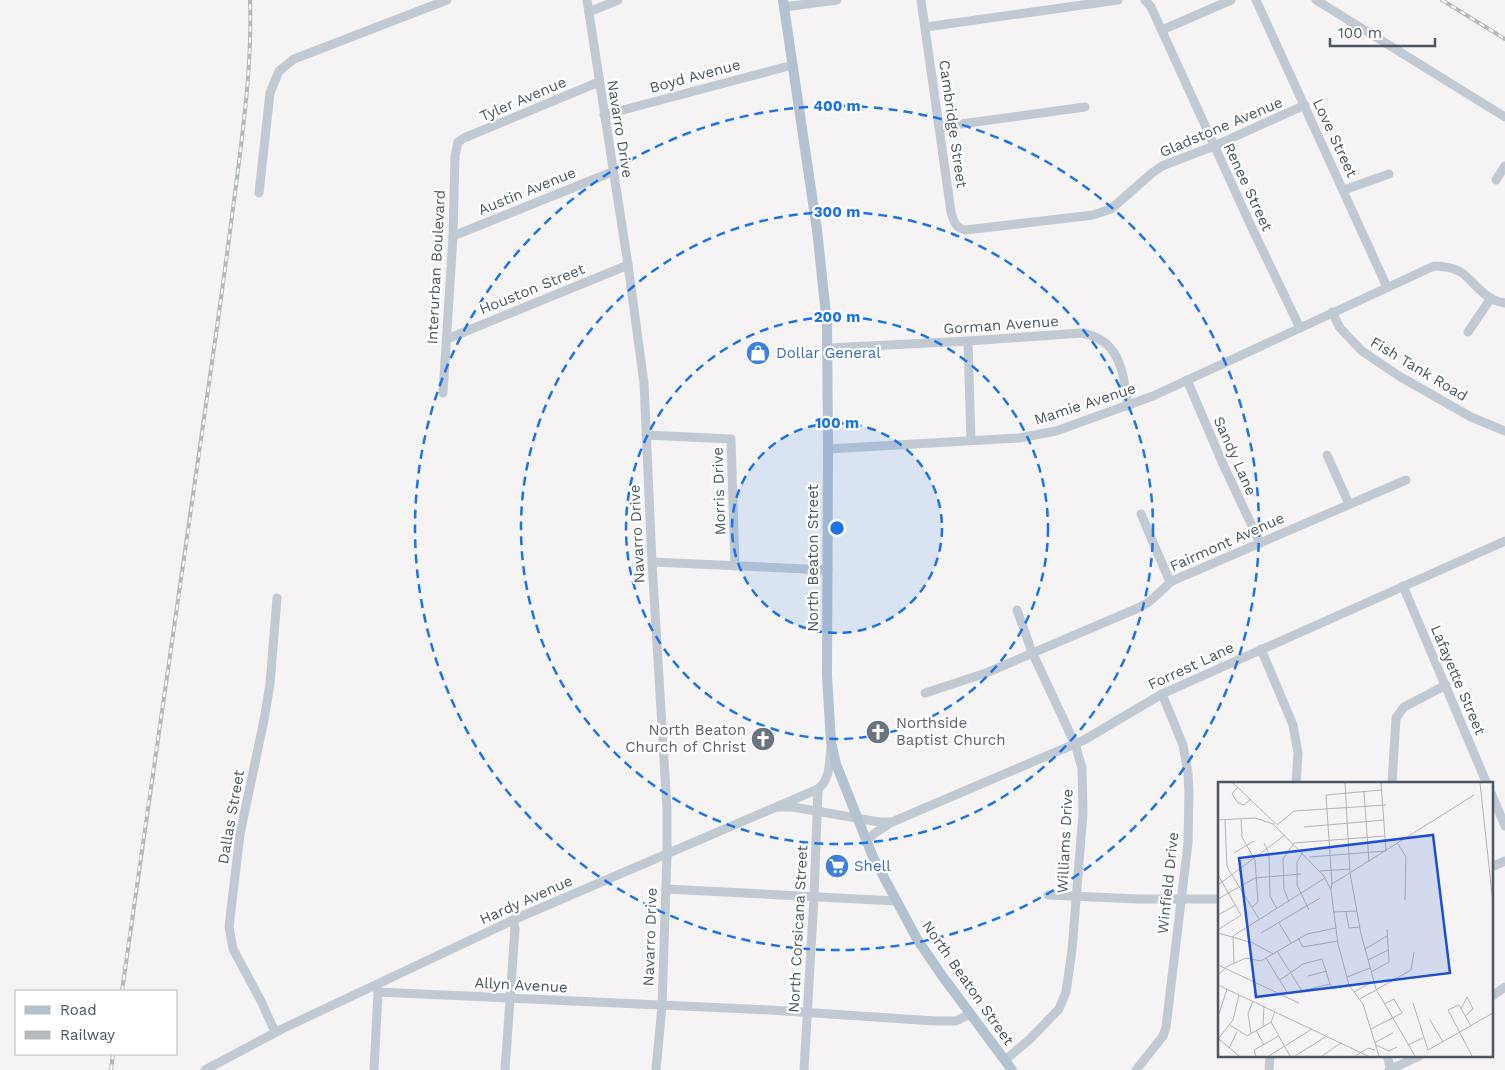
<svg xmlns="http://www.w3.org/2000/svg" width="1505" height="1070" font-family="'Work Sans',sans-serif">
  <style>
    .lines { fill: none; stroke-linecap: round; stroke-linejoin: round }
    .minor { stroke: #c1cad2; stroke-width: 9 }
    .major { stroke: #b3c2d1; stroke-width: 10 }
    .rail-casing { stroke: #b5b8bd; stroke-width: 4 }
    .rail { stroke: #fff; stroke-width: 2; stroke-dasharray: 5.5; stroke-linecap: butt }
    .ring { fill: none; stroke: #1a73e8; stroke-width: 2.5; stroke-dasharray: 9 6 }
    .labels { text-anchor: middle; stroke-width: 4.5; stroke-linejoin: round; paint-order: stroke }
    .street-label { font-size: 15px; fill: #4a5661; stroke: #fff }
    .shop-label { font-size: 15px; fill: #366cbe; stroke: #fff; text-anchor: start }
    .worship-label { font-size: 15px; fill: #5b616d; stroke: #fff; text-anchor: start }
    .inset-road { fill: none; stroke: #b1b4b9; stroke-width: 1 }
    .view { fill: #1d4ed8; fill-opacity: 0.15; stroke: #1d4ed8; stroke-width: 2.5 }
    .inset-edge { fill: none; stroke: #4a5661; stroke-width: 2.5 }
    .centre { fill: #1a73e8; stroke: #fff; stroke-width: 2.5 }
    .ring-label { font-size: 15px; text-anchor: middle; font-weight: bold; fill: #1a73e8; stroke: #fff; stroke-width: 4.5; stroke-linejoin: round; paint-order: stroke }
  </style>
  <rect width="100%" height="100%" fill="#f5f3f3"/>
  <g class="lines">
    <!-- minor -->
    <g class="minor">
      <path d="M587 0 628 265 644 383 652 562 667 809V854L662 1006 656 1070"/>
      <path d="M921 0 951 212C954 222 955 228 966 230L1093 215 1111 209 1152 173 1162 166 1214 146 1305 105"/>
      <path d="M1145 0 1151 7 1251 226 1300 328"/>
      <path d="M1256 0 1387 287"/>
      <path d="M1316 0 1505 117"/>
      <path d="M784 7 837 0"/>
      <path d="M589 12 618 0"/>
      <path d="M926 27 1118 0"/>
      <path d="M1162 30 1231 0"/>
      <path d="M604 115 793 65"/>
      <path d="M939 127 1085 107"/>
      <path d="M1496 180 1505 166"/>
      <path d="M1344 190 1389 174"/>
      <path d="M259 193 270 93 279 71 294 59 447 0"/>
      <path d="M453 236 612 172"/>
      <path d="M1332 312 1340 328 1362 351 1399 376 1471 417 1505 431"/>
      <path d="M1468 332 1491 298"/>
      <path d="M447 339 628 265"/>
      <path d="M968 341 971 440"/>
      <path d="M828 348 968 341 1082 333C1121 340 1123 373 1128 406"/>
      <path d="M1187 380 1222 462 1260 543"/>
      <path d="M443 393 453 236 455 156 458 142 464 138 599 82"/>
      <path d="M646 435 731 439 735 566"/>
      <path d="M828 449 1019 438 1056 431 1153 396 1434 266C1470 267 1466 282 1490 298 1494 301 1500 302 1505 303"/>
      <path d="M1327 455 1349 504"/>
      <path d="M1141 514 1170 582"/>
      <path d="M652 562 828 570"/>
      <path d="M1403 586 1487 784"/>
      <path d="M1261 649 1293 725 1298 753 1296 784"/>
      <path d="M925 693 986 673 1138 608 1149 602 1172 581 1406 480"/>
      <path d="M1392 784 1396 718 1404 707 1446 685"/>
      <path d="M1491 793 1505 826"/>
      <path d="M778 807H793L879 822H891"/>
      <path d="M866 841 875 833 892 822 1084 740 1162 694 1505 541"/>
      <path d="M1491 867 1505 861"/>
      <path d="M666 889 896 901"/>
      <path d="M1048 895 1138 899H1219"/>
      <path d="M378 992 770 1010 935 1021H956L970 1014"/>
      <path d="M1491 997 1505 987"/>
      <path d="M275 1032 261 1001 233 949 229 927 240 834 264 720 270 684 277 598"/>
      <path d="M1387 1056 1391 1070"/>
      <path d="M1005 1060 1030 1039 1059 1009 1066 992 1072 950 1083 813 1082 768 1075 744 1032 652 1017 610"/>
      <path d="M205 1070 282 1029 513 920 818 789C831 778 829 763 831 747"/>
      <path d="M374 1070 378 992 376 987"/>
      <path d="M505 1070 515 929 513 920"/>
      <path d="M804 1070 814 897 818 789"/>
      <path d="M1136 1070 1163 1036 1166 1027 1188 843 1189 793 1188 773 1183 745 1162 694"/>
      <path d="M1269 1070 1270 1056"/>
      <path d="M1389 1070 1419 1056"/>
    </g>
    <!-- major -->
    <path class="major" d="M783 0 817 230 827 324 828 449 827 676 831 742 836 764 873 857 917 939 943 977 1012 1070"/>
    <!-- rail casing -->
    <g class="rail-casing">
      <g id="rail">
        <path d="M1442 0 1505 39"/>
        <path d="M122 991C151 779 184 567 213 355 222 293 230 232 238 170 245 114 252 57 250 0"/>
        <path d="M111 1070 113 1054"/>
      </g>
    </g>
    <!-- rail -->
    <use href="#rail" class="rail"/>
  </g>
  <!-- distance rings -->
  <circle cx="837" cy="528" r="105" fill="#1a73e8" fill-opacity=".12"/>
  <g class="ring">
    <circle cx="837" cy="528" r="105"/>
    <circle cx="837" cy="528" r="211"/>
    <circle cx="837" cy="528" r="316"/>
    <circle cx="837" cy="528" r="422"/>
  </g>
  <!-- icons -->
  <defs>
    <g id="shop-disc" transform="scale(1.25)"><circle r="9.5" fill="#3f7fe0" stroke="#fff"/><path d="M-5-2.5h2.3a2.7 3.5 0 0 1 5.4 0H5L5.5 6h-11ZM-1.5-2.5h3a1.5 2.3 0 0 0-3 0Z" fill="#fff"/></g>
    <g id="church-disc" transform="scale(1.25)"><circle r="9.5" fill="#6b7280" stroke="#fff"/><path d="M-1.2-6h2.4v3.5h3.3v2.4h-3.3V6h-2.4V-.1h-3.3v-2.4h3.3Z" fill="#fff"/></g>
    <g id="supermarket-disc" transform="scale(1.25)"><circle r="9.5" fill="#3f7fe0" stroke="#fff"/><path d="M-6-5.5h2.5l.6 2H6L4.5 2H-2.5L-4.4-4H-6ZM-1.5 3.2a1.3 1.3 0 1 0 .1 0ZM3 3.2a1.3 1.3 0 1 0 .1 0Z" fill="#fff"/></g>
  </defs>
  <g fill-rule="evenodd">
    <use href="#shop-disc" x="758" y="353"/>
    <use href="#church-disc" x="878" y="732"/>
    <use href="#church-disc" x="763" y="739"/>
    <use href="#supermarket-disc" x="837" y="866"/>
  </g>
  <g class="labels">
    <!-- street labels -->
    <g class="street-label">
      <text transform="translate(695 76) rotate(-15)" y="5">Boyd Avenue</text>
      <text transform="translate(523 99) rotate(-23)" y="5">Tyler Avenue</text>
      <text transform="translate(953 124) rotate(82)" y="5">Cambridge Street</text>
      <text transform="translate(1221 127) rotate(-23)" y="5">Gladstone Avenue</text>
      <text transform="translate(620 129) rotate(81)" y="5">Navarro Drive</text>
      <text transform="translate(1335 138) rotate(65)" y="5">Love Street</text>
      <text transform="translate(1248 187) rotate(65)" y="5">Renee Street</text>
      <text transform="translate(527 191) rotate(-22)" y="5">Austin Avenue</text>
      <text transform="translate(436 267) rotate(-87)" y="5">Interurban Boulevard</text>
      <text transform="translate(532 289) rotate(-22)" y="5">Houston Street</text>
      <text transform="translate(1001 325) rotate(-4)" y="5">Gorman Avenue</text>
      <text transform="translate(1419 369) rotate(31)" y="5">Fish Tank Road</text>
      <text transform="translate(1085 404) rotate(-18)" y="5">Mamie Avenue</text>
      <text transform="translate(1235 456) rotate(66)" y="5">Sandy Lane</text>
      <text transform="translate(719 491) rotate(-92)" y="5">Morris Drive</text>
      <text transform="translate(637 534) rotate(-93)" y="5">Navarro Drive</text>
      <text transform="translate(1227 542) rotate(-24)" y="5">Fairmont Avenue</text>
      <text transform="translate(813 558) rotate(-90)" y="5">North Beaton Street</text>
      <text transform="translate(1191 666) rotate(-25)" y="5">Forrest Lane</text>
      <text transform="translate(1458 680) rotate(67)" y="5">Lafayette Street</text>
      <text transform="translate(231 817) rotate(-80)" y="5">Dallas Street</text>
      <text transform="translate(1065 841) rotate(-87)" y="5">Williams Drive</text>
      <text transform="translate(1168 883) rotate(-84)" y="5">Winfield Drive</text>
      <text transform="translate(526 900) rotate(-24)" y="5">Hardy Avenue</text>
      <text transform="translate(798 929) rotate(-87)" y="5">North Corsicana Street</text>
      <text transform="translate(650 937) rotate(-88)" y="5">Navarro Drive</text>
      <text transform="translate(968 983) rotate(55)" y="5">North Beaton Street</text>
      <text transform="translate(521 985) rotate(3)" y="5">Allyn Avenue</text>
    </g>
    <!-- shop labels -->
    <g class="shop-label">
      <text x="776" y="358">Dollar General</text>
      <text x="854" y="871">Shell</text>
    </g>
    <!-- worship labels -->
    <g class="worship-label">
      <text x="896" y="728">Northside<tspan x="896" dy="17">Baptist Church</tspan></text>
      <text x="746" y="735" text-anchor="end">North Beaton<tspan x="746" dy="17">Church of Christ</tspan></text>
    </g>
  </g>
  <!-- overview -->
  <g transform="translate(1218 782)">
    <rect width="275" height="275" fill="#f5f3f3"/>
    <path class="inset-road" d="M15 1 58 42M127 1 132 91 143 152 158 207 197 274M163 1 168 69M262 1 275 121M20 5 14 12 20 21 26 23 33 17M146 9 151 80M23 37 24 55 37 78 40 120 34 125M0 38 37 36 55 42 106 94 113 108 120 162 131 203 145 222 161 274M7 38 9 85 41 137M59 43 76 29 168 23M86 45 166 38M46 61 51 72 52 114 59 127M180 62 188 75 187 118M85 70 79 80V103L91 128M16 71 36 59M91 75 168 69M102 89 132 87M0 93 23 133 0 148M114 102 108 13 163 8M0 103 67 53M113 107 114 102 256 13M0 117 37 96 83 92M71 120 66 107 65 77 76 61 167 54M116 130 139 129M128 130 131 146 142 145M0 133 18 123M61 141 73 161M0 151 35 161 55 172M43 151 102 116M80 156 85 165 120 159M147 167 169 154M59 169 84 209 112 202M48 176 70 212M150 178 170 168M16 181 15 154 107 96M0 183 81 221M153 190 171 180 169 147M0 193 10 184 28 176 43 179 89 152 118 146M90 194 109 189M129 195 152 186M62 198 85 182 104 177 112 202M112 202 115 207 131 203M0 203 150 274M136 210 156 199M142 217 193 188 196 170M195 221 210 268 275 231M243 227 249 215 255 227 247 234M0 235 9 207M212 238 225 260M53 240 72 274M12 243 29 254 53 240 57 230M45 244 46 224M253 244 241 223 230 228 254 274M153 247 184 231 176 217 166 222M38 248 46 263M33 251 30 232 35 219M0 257 15 238 21 213M1 257 21 274M156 261 175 251M158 263 171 269 179 265M190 263 205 256M11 266 19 250M38 274 36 268 61 254M51 274 94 247M77 274 109 254M104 274 123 261M137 274 150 266 157 268"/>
    <path class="view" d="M215 53 232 191 38 215 21 76Z"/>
    <rect width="275" height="275" class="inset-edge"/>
  </g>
  <circle cx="837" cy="528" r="8" class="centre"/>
  <g class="ring-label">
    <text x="837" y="111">400 m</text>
    <text x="837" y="217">300 m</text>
    <text x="837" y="322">200 m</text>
    <text x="837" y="428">100 m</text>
  </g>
  <!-- legend -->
  <rect x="15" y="990" width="162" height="65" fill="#ffffff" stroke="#b7bbc0"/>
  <rect x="25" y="1006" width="25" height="8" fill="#b3c2d1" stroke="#b7bbc0"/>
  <text x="60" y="1015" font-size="15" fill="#4a5661">Road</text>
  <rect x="25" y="1031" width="25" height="8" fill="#b5b8bd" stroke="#b7bbc0"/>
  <text x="60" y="1040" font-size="15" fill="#4a5661">Railway</text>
  <!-- scale -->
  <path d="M1330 38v8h105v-8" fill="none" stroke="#4a5661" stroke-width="2.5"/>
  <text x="1338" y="38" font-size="15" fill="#4a5661" stroke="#ffffff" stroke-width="4" paint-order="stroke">100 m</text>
</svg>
